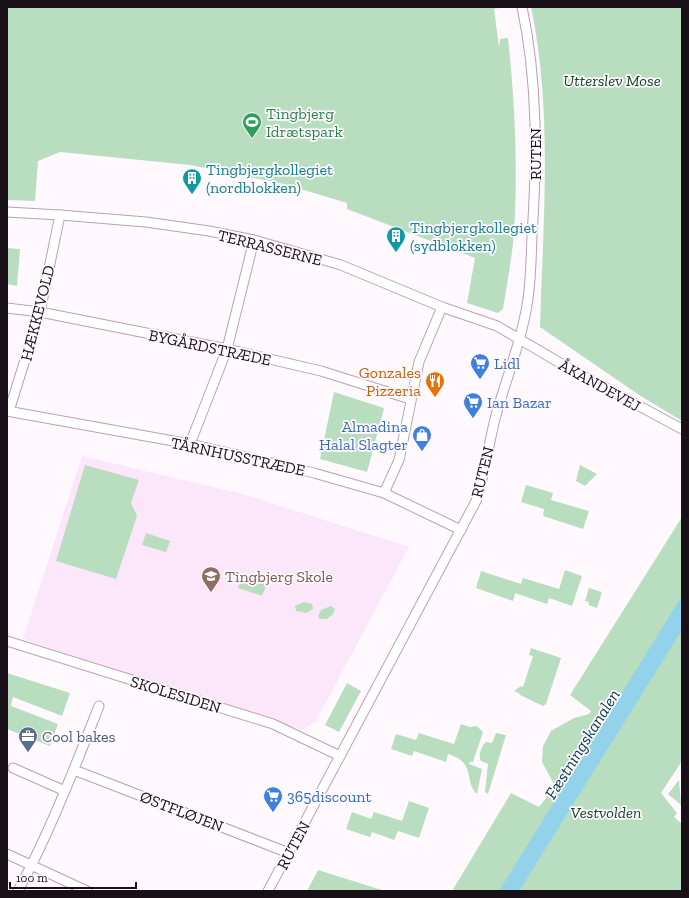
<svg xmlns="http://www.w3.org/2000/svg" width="689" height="898" font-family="'Zilla Slab',serif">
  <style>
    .built { fill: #fbe7f9 }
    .green { fill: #b8ddbf }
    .water { fill: #92d2ea }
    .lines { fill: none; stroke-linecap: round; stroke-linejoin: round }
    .minor-casing { stroke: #b9a0b7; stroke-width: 11 }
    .minor { stroke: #fff; stroke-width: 9 }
    .labels { text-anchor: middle; stroke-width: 3.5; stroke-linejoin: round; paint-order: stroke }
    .park-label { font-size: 16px; font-style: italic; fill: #114622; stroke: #fff9fe }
    .leisure-label { font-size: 16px; fill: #27864d; stroke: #fff9fe; text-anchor: start }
    .street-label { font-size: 16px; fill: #180f17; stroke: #fff9fe }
    .culture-label { font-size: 16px; fill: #0d838f; stroke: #fff9fe; text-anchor: start }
    .shop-label { font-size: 16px; fill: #366cbe; stroke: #fff9fe; text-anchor: start }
    .food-label { font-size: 16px; fill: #c56008; stroke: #fff9fe; text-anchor: end }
    .education-label { font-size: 16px; fill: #785e54; stroke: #fff9fe; text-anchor: start }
    .service-label { font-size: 16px; fill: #4e5e75; stroke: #fff9fe; text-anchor: start }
    .water-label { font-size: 17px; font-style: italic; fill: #003a4a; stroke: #fff9fe }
  </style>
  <rect width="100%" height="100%" fill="#fff9fe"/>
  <!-- built -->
  <path class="built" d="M82 456 243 494 409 547 316 721 302 730 23 639Z"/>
  <!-- green -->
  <g class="green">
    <path d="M7 7H503L494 9 499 47 500 39 508 38C515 103 518 167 514 233 512 258 507 283 503 309L498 313 467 303 475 258 347 209V203L284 184 190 165 60 152 38 161 35 201 7 200Z"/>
    <path d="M531 7H682V421L639 395 540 327C543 221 553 112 531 7Z"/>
    <path d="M7 248 20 249 17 286 7 284Z"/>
    <path d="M334 392 384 408 367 472 320 459Z"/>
    <path d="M85 465 139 480 131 503 137 516 116 579 56 561Z"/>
    <path d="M580 465 597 474 585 486 576 481Z"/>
    <path d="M526 485 553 493 551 500 589 511 583 529 543 516 544 509 521 502Z"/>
    <path d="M682 517V761L661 793 677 813 674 817 682 824V891H452L511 793 539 807 555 786 542 762 543 746 551 731 574 718 589 714 591 711 570 695Z"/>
    <path d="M146 533 170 541 166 552 142 545Z"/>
    <path d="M565 570 582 576 572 606 549 598 547 604 515 593 513 601 476 588 481 571 521 584 523 578 559 589Z"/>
    <path d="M242 576 267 584 262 596 238 588Z"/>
    <path d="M589 588 602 592 597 608 588 605 589 602 585 601Z"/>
    <path d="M304 602 312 604 313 609 306 613 296 611 295 606Z"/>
    <path d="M331 606 335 609 333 614 327 619H320L318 616 321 610Z"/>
    <path d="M531 648 561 658 546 704 543 706 520 695 519 693 514 691 521 686 523 687 533 656 529 655Z"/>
    <path d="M7 673 70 693 62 716 13 697 11 706 58 724 50 746 7 729Z"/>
    <path d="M347 683 361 691 339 732 325 725Z"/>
    <path d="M461 724 470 727 477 726 483 732 473 762H470L469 764 482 769 477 794C463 780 477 763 448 754L446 762 414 751 412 756 391 749 396 734 416 740 419 733 454 744Z"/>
    <path d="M496 733 506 735 488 794 485 792 488 764 481 761C478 756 481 746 486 742L492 743Z"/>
    <path d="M679 780 681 805 668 794Z"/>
    <path d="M409 801 429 808 419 838 398 831 394 840 372 832 370 837 346 829 352 812 371 819 374 812 402 821Z"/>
    <path d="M318 870 385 891H307Z"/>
  </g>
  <!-- water -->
  <path class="water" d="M682 596V630L519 891H499Z"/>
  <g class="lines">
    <!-- minor casing -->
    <g class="minor-casing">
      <g id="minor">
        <path d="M7 212 60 215 146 222 209 231 254 240 341 265 442 307 497 326 567 367 682 429"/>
        <path d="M7 308 40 312 227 349 321 371 410 399"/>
        <path d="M7 411 190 444 314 473 384 493 461 530"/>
        <path d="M9 411 40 312 60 215"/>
        <path d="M190 444 227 349 254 240"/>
        <path d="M384 493 399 460 419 362 442 307"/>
        <path d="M7 641 273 724 340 756"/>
        <path d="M13 768 65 791"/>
        <path d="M74 770 289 853"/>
        <path d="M7 854 87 891"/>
        <path d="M18 891C50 832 74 769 99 706"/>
        <path d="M268 891 476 501C485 474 488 447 495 419 505 381 521 344 527 305 531 283 531 259 532 236 537 160 538 82 522 7"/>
      </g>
    </g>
    <!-- minor -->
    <use href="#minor" class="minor"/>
  </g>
  <!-- icons -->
  <defs>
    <g id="stadium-pin" transform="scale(1)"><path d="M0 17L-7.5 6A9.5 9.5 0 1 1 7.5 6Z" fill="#2e9e5b" stroke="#fff9fe"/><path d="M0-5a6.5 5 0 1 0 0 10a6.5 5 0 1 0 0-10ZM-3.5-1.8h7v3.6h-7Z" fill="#fff"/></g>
    <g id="building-pin" transform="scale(1)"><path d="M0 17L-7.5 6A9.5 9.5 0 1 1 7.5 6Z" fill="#0f9aa8" stroke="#fff9fe"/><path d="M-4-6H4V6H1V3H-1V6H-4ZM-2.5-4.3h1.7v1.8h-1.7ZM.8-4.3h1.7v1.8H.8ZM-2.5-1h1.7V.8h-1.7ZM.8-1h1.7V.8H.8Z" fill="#fff"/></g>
    <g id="supermarket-pin" transform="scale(1)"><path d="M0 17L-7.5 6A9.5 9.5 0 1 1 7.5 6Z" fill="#3f7fe0" stroke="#fff9fe"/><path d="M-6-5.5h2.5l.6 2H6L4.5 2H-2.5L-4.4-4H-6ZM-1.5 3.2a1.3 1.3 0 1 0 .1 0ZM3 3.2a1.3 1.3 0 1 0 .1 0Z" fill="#fff"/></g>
    <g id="restaurant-pin" transform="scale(1)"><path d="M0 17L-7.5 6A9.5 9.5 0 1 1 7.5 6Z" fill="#e8710a" stroke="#fff9fe"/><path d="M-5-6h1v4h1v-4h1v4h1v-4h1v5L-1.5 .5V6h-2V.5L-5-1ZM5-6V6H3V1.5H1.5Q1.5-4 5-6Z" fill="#fff"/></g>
    <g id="shop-pin" transform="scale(1)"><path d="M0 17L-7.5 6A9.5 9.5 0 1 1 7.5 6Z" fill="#3f7fe0" stroke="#fff9fe"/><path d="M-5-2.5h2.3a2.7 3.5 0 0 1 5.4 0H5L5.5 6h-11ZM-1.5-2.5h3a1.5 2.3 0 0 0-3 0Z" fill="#fff"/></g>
    <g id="school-pin" transform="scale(1)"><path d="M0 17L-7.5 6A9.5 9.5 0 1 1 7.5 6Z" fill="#8d6e63" stroke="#fff9fe"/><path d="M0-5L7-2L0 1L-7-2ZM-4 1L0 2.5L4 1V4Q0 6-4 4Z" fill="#fff"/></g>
    <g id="office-pin" transform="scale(1)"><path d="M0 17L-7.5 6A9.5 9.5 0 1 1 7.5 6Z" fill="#5c6f8a" stroke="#fff9fe"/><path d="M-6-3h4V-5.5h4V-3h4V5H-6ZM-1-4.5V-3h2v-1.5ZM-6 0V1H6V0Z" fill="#fff"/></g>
  </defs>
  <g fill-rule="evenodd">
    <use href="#stadium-pin" x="252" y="122"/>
    <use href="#building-pin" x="192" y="178"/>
    <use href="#building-pin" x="396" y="236"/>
    <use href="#supermarket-pin" x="480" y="363"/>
    <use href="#restaurant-pin" x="435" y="381"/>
    <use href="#supermarket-pin" x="473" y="402"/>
    <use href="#shop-pin" x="422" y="435"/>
    <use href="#school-pin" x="211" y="576"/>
    <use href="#office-pin" x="28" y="736"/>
    <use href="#supermarket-pin" x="273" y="796"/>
  </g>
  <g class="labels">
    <!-- park labels -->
    <g class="park-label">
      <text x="612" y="86">Utterslev Mose</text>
      <text x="606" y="818">Vestvolden</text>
    </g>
    <!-- leisure labels -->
    <g class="leisure-label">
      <text x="266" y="119">Tingbjerg<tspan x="266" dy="18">Idrætspark</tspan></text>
    </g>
    <!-- street labels -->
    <g class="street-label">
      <text transform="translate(535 154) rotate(-90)" y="6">RUTEN</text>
      <text transform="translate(270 247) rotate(14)" y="6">TERRASSERNE</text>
      <text transform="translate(37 313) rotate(-76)" y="6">HÆKKEVOLD</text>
      <text transform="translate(210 347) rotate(12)" y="6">BYGÅRDSTRÆDE</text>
      <text transform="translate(600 385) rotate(29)" y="6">ÅKANDEVEJ</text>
      <text transform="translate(238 456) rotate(12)" y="6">TÅRNHUSSTRÆDE</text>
      <text transform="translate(482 472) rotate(-76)" y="6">RUTEN</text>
      <text transform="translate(176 694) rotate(17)" y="6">SKOLESIDEN</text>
      <text transform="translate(182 811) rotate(21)" y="6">ØSTFLØJEN</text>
      <text transform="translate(293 845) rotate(-62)" y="6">RUTEN</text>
    </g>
    <!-- culture labels -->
    <g class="culture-label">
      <text x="206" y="175">Tingbjergkollegiet<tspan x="206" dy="18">(nordblokken)</tspan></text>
      <text x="410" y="233">Tingbjergkollegiet<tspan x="410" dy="18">(sydblokken)</tspan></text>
    </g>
    <!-- shop labels -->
    <g class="shop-label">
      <text x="494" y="369">Lidl</text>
      <text x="487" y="408">Ian Bazar</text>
      <text x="408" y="432" text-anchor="end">Almadina<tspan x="408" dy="18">Halal Slagter</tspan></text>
      <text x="287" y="802">365discount</text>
    </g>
    <!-- food labels -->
    <g class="food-label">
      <text x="421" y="378">Gonzales<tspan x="421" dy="18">Pizzeria</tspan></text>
    </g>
    <!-- education labels -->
    <g class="education-label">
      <text x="225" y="582">Tingbjerg Skole</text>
    </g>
    <!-- service labels -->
    <g class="service-label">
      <text x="42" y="742">Cool bakes</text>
    </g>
    <!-- water labels -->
    <g class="water-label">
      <text transform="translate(582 744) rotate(-58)" y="6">Fæstningskanalen</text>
    </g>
  </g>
  <!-- border -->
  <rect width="689" height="898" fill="none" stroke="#180f17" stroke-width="16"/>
  <!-- scale -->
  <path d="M10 882v6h126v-6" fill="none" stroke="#180f17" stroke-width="2"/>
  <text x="16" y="882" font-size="12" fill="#180f17" stroke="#fff9fe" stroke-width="3" paint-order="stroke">100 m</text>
</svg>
